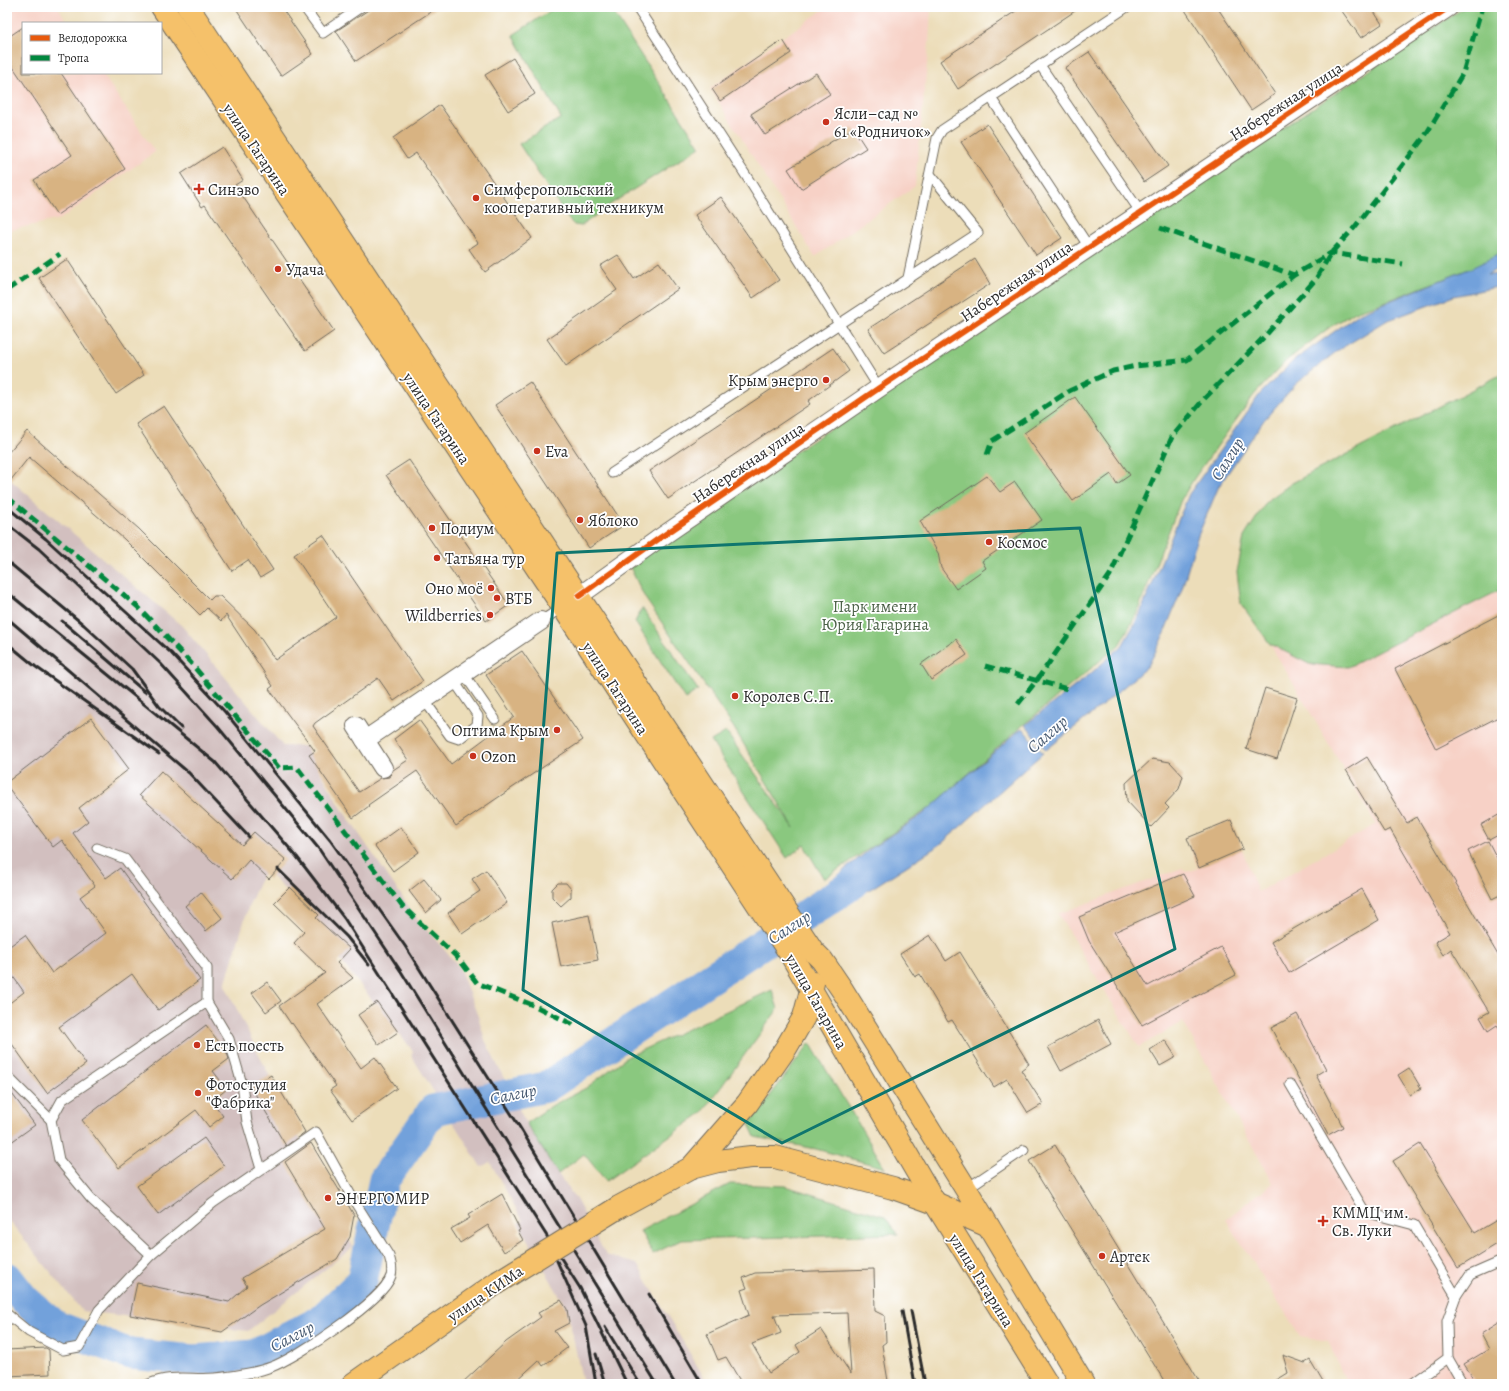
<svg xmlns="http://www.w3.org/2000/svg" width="1509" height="1391" font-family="Alegreya,serif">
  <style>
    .built { fill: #f7d1c6 }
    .industrial { fill: #d2bfbf }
    .green { fill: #8ac87f; stroke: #5a7a55 }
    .water { fill: #72a1db; stroke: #4e6683 }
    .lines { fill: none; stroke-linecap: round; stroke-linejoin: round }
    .river { stroke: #72a1db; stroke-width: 31 }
    .building { fill: #d8b382; fill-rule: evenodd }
    .service-casing { stroke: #6f695d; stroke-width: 11 }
    .minor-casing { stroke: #6f695d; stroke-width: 20 }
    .primary-casing { stroke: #6f695d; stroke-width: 24 }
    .service { stroke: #fff; stroke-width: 9 }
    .minor { stroke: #fff; stroke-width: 18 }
    .primary { stroke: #f5c16b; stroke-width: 22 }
    .rail { stroke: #2b2b2b; stroke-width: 3 }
    .primary-bridge-casing { stroke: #6f695d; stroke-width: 24; stroke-linecap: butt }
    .primary-bridge { stroke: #f5c16b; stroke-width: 22 }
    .quiet { stroke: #00873e; stroke-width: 5; stroke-dasharray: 10 5; stroke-linecap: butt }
    .cycleway-casing { stroke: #fff; stroke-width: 8 }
    .cycleway { stroke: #e8590c; stroke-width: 6 }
    .marked { fill: none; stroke: #0f766e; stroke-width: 3; stroke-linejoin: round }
    .poi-dot { fill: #c8321e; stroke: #fff; stroke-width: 1.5 }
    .labels { text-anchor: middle; stroke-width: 3.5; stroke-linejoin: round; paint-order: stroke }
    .street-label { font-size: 16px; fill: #2b2b2b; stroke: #fff }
    .poi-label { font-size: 16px; fill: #2b2b2b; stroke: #fff; text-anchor: start }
    .park-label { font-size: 16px; fill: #4c6248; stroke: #fff }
    .water-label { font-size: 17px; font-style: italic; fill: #475a71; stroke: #fff }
  </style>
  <rect width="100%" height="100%" fill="#fff"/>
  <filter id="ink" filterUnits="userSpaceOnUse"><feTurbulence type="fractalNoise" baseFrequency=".025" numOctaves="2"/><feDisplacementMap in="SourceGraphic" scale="8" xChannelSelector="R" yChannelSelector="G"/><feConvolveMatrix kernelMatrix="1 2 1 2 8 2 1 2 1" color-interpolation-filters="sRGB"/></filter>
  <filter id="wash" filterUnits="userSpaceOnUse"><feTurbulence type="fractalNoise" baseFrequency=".012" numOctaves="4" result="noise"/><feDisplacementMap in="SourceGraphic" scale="16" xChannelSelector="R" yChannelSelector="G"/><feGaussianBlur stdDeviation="0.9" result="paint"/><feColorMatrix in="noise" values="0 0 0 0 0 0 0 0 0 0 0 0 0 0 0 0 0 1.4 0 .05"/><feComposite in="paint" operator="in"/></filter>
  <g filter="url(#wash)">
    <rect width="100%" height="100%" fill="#ecddb9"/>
    <!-- built -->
    <g class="built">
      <path d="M7 7H58L68 23H23V73H102L155 152 60 219 7 231Z"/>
      <path d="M827 7H931L929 43 915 186 815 257 710 88Z"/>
      <path d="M1502 374V1384H1347L1328 1341 1300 1336 1226 1219 1273 1183 1183 1022 1139 1047 1058 914 1182 868 1186 872 1198 868 1187 838 1231 820 1258 892 1376 824 1270 644 1241 604 1237 572 1244 537 1267 501 1292 483Z"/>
    </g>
    <!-- industrial -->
    <path class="industrial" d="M7 477 182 626 283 746H305L344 812 416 917 459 967 479 1019 485 1040 526 1123 558 1174 576 1199 606 1255 637 1264 708 1384H583L567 1309 518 1223 523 1221 490 1162 481 1167 411 1055 413 1051 333 951 339 943 265 870 249 905 225 985 353 1247 248 1331 82 1311 7 1218Z"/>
    <!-- green -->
    <g class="green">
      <path d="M556 7H610L700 147 611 204 581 226 574 225 569 220 519 144 561 118 513 35Z"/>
      <path d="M1465 7H1502V268L1469 269 1379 304 1357 311 1330 327 1287 360 1254 395 1195 477 1181 500 1136 615 1119 645 1022 726 931 807 824 879 804 845 787 858 711 741 726 732 794 828 734 728 645 598 628 563Z"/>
      <path d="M1502 374V589L1348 667 1309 664 1270 644 1241 604 1237 572 1244 537 1267 501 1292 483Z"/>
      <path d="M642 608 698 690 685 699 635 622Z"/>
      <path d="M772 990 778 1009 702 1113 606 1181 584 1154 558 1174 526 1123 553 1105 586 1088 627 1057Z"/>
      <path d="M810 1043 885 1168 816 1149 755 1137 749 1124Z"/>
      <path d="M730 1184 785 1186 884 1216 898 1234 681 1240 653 1254 640 1231Z"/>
    </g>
    <!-- water -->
    <g class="water">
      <path d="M1502 253V266L1487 275 1502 274V286L1454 296 1386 321 1337 351 1296 384 1264 420 1219 486 1197 538 1182 589 1160 643 1148 666 1098 709 1046 750 1025 725 1089 675 1122 646 1139 616 1189 494 1260 394 1292 362 1360 313 1469 269Z"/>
      <path d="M1022 728 1043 753 941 844 825 918 809 894 826 891 835 886 844 870 873 847 923 814Z"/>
    </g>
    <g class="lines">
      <!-- river -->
      <path class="river" d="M7 1277 24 1299 56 1326 130 1354 194 1360 254 1355 320 1321 362 1281 384 1180 433 1110 546 1087 854 883"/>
    </g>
    <g id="blocks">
      <!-- building -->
      <g class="building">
        <path d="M235 7H281L313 54 281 76Z"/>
        <path d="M373 7H438L356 61 336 31Z"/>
        <path d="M1022 7H1081L958 89 940 61Z"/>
        <path d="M1183 7H1217L1275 94 1251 110Z"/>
        <path d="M1339 7H1371L1382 24 1361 38Z"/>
        <path d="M23 27V73H61L125 169 57 215 34 180 72 155 7 58V38Z"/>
        <path d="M783 40 791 53 720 101 712 89Z"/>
        <path d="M1089 52 1168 166 1144 182 1065 68Z"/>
        <path d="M513 58 535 94 508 111 485 75Z"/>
        <path d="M816 73 830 94 765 135 751 114Z"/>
        <path d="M440 105 532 238 485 272 469 249 478 243 416 153 407 159 393 138Z"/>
        <path d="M987 124 1062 238 1036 255 961 142Z"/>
        <path d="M853 128 866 148 801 189 788 169Z"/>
        <path d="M222 147 243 180 235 185 334 331 305 351 205 205 202 207 181 174Z"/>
        <path d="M721 197 779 280 753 298 695 215Z"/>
        <path d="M618 255 634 279 659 262 678 289 566 366 547 339 617 290 600 266Z"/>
        <path d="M67 259 144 375 116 394 39 278Z"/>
        <path d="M975 259 990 284 884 353 868 329Z"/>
        <path d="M833 348 849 371 808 401 810 404 668 499 649 471Z"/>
        <path d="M530 382 624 525 589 548 495 405Z"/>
        <path d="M1075 397 1130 475 1117 484 1111 474 1073 501 1024 433Z"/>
        <path d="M164 406 273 570 260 578 248 560 232 571 136 424Z"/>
        <path d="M27 431 139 529 210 600 214 596H220L255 630 275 660 336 617 294 555 323 535 423 681 394 701 378 678 315 723 313 726 359 792 381 778 389 777 393 770 408 760 394 739 419 720 451 764 514 717 486 675 522 651 583 740 456 826 417 771 368 805 369 806 353 818 309 755 315 751 269 689 273 686 226 615 221 621 207 608 200 615 124 539 29 457 7 485V454Z"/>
        <path d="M409 460 509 605 486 621 386 475Z"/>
        <path d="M987 476 1000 492 1015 482 1042 520 982 561 986 568 956 589 941 568 938 553 920 521Z"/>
        <path d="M1502 613V715L1436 749 1395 669Z"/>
        <path d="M956 639 967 655 931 680 921 664Z"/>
        <path d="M1265 688 1297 698 1277 759 1246 749Z"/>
        <path d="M91 718 129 769 79 808 88 821 73 833 106 878 120 868 200 980 158 1010 132 974 59 1027 86 1064 47 1093 7 1037V1005L24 992 7 968V948L25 935 52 973 106 933 80 897 95 886 62 840 53 847 7 786V782Z"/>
        <path d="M1367 757 1407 823 1417 817 1502 962V1032L1497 1025 1488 1031 1480 1017 1489 1012 1451 949 1443 955 1435 942 1450 933 1390 829 1384 832 1346 770Z"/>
        <path d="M1152 759 1170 762 1183 776 1179 789 1165 804 1169 808 1151 827 1127 801 1126 783Z"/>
        <path d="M161 771 242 845 254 832 286 860 269 879 249 860 232 879 139 795Z"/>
        <path d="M1502 813V833L1489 840 1481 825Z"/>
        <path d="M1231 820 1243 849 1199 868 1187 838Z"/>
        <path d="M401 827 419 852 393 871 375 846Z"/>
        <path d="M1488 841 1502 868V894L1492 899 1468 851Z"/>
        <path d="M486 870 507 903 462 934 448 913 480 891 472 879Z"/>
        <path d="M1183 874 1195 896 1114 932 1148 986 1221 947 1236 975 1142 1025 1089 941 1079 917Z"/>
        <path d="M424 879 441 900 426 913 409 891Z"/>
        <path d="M558 883H566L571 889V897L561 906 552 897V889Z"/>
        <path d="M290 887 319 915 316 918 350 949 337 963 353 978 317 1004 361 1068 375 1057 397 1088 352 1120 330 1090 336 1086 292 1023 291 1024 279 1006 325 973 294 943 304 932 274 903Z"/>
        <path d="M1362 889 1379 920 1289 973 1271 942Z"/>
        <path d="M201 892 222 918 206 931 185 906Z"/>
        <path d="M589 915 598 960 561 967 552 923Z"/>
        <path d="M930 935 946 961 960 952 1029 1064 1021 1070 1043 1104 1028 1113 1007 1079 994 1087 952 1020 948 1022 920 974 915 977 900 954Z"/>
        <path d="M267 982 281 1001 266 1012 252 993Z"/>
        <path d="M377 1002 398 1032 379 1045 358 1015Z"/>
        <path d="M1297 1014 1326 1069 1316 1075 1343 1127 1328 1135 1271 1028Z"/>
        <path d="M1098 1020 1111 1044 1061 1071 1048 1047Z"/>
        <path d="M206 1025 227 1053 229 1059 213 1071 227 1089 212 1101 223 1116 209 1127 196 1110 119 1168 82 1120Z"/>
        <path d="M1165 1040 1176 1057 1160 1066 1150 1050Z"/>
        <path d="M1409 1068 1421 1088 1410 1095 1398 1075Z"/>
        <path d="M271 1075 305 1132 286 1146 251 1087Z"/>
        <path d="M7 1087 35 1125 7 1145Z"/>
        <path d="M204 1138 224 1166 158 1215 137 1186Z"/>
        <path d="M311 1143 354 1215 350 1237 337 1259 260 1305 222 1332 130 1315 137 1283 229 1302 247 1286 242 1278 325 1229 285 1162Z"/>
        <path d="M1420 1144 1475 1233 1502 1217V1241L1458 1268 1393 1161Z"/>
        <path d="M1055 1145 1201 1384H1166L1029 1161Z"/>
        <path d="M502 1194 520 1230 518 1231 523 1240 504 1252 488 1225 460 1243 451 1229 470 1218 468 1215Z"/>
        <path d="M874 1269 875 1311 885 1316 886 1342 882 1345 888 1381 873 1384H742L726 1357 718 1360 707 1334 749 1315 741 1290 747 1288 743 1278 755 1273ZM847 1313 851 1374 821 1329 796 1345 800 1352 769 1373 752 1344 781 1333 774 1315Z"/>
        <path d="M561 1300 567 1309 569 1323 554 1331 567 1348 543 1366 539 1360 513 1384H461L506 1342 541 1317 538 1313Z"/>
        <path d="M1502 1321V1384H1477L1464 1364 1489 1349 1481 1334Z"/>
        <path d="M46 1348 49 1350 50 1374 7 1376V1350Z"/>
        <path d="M1283 1355 1305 1363 1310 1360 1324 1384H1270L1288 1373Z"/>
      </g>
    </g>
  </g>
  <g filter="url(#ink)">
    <use href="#blocks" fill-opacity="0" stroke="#6f695d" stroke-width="1"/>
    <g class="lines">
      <!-- service casing -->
      <g class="service-casing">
        <g id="service">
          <path d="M304 7 323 33 361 7"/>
          <path d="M637 7 752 185 879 388"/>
          <path d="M1040 65 1141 213"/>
          <path d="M991 98 1089 247"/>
          <path d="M908 278 937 138 942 130 1127 7"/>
          <path d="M612 473 978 233 930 174"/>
          <path d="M541 621 563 607"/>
          <path d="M464 674 495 719"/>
          <path d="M425 701 450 736 459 739 477 725 478 716 454 681"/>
          <path d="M97 848 125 859 207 968V1002"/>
          <path d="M7 1076 51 1120"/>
          <path d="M1290 1084 1365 1212 1414 1225 1456 1296 1447 1321 1448 1358 1412 1384"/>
          <path d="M966 1189 1024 1150"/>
          <path d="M151 1255 91 1199 59 1160 51 1120 62 1100 207 1002 229 1039 242 1084 247 1122 261 1169"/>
          <path d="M1456 1296 1470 1275 1502 1261"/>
          <path d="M7 1314 29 1332 63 1350 79 1347 99 1310 151 1255 213 1203 316 1132 353 1199 389 1256C391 1262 393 1269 391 1276 383 1301 296 1358 271 1367 258 1372 229 1377 215 1378 191 1380 172 1374 149 1384"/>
          <path d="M1448 1358 1463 1384"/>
        </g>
      </g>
      <!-- minor casing -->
      <g class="minor-casing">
        <g id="minor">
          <path d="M579 596 657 540 879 388 1449 7"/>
          <path d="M356 726 383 768"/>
          <path d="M365 740 541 621"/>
        </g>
      </g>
      <!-- primary casing -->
      <g class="primary-casing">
        <g id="primary">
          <path d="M162 7 563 607 791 955 935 1203 1047 1384"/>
          <path d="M188 7 813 951 822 960 843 991 966 1189 1083 1384"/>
          <path d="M691 1168 747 1104 786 1048 804 1017 813 983"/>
          <path d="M619 1207 691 1168 718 1161 751 1157H775L893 1188 935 1203 988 1226"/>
          <path d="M353 1384 498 1282"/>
        </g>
      </g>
      <!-- service -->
      <use href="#service" class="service"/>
      <!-- minor -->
      <use href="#minor" class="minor"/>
      <!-- primary -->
      <use href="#primary" class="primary"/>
      <!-- rail -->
      <g class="rail">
        <path d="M7 507 46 539 171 653 225 712 330 840 405 946 519 1126 675 1384"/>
        <path d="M7 524 39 549 161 664 218 727 319 849 402 973 657 1384"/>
        <path d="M7 561 84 625 132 669 159 706 181 728"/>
        <path d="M7 592 215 762 297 857 344 918 580 1288 627 1384"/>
        <path d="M7 618 189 773 249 837"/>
        <path d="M62 621 145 692"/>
        <path d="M7 643 36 667 159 754"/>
        <path d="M278 869 347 937 369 965"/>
        <path d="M557 1261 586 1326 596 1384"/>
        <path d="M649 1294 702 1384"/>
        <path d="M902 1311 915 1384"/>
        <path d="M911 1311 925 1384"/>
        <path d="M605 1327 640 1384"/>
        <path d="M596 1354 605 1384"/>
      </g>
      <!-- primary-bridge casing -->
      <g class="primary-bridge-casing">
        <path id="primary-bridge" d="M498 1282 619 1207"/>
      </g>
      <!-- primary-bridge -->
      <use href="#primary-bridge" class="primary-bridge"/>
      <!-- quiet -->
      <g class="quiet">
        <path d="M1160 228 1294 275"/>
        <path d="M7 290 60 254"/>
        <path d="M987 455 992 441 1069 391 1113 371 1136 366 1187 360 1294 275 1331 253 1403 264"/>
        <path d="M7 497 138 607 190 662 279 768 297 767 402 906 459 959 477 983 535 1006 576 1026"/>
        <path d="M985 666 1067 689"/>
        <path d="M1018 704 1037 680 1110 575 1172 437 1205 398 1264 337 1316 279 1331 253 1354 228 1425 136 1463 73 1482 7"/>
      </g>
      <!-- cycleway casing -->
      <g class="cycleway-casing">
        <path id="cycleway" d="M579 596 657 540 879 388 1449 7"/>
      </g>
      <!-- cycleway -->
      <use href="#cycleway" class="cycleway"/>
    </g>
  </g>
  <!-- marked area -->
  <path class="marked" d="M1080 528 1175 949 782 1143 523 990 557 553Z"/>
  <!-- markers -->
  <g class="poi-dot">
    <circle cx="826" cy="122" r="4"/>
    <path d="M197 183h4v4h4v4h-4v4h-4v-4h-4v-4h4z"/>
    <circle cx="476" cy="198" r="4"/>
    <circle cx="278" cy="269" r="4"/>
    <circle cx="826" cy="380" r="4"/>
    <circle cx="537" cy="451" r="4"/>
    <circle cx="580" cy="520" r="4"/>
    <circle cx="432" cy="528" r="4"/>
    <circle cx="989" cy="542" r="4"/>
    <circle cx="437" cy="558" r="4"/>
    <circle cx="491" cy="588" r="4"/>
    <circle cx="497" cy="598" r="4"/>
    <circle cx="490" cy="615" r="4"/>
    <circle cx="735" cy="696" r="4"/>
    <circle cx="557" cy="730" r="4"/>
    <circle cx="473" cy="756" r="4"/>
    <circle cx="197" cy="1045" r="4"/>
    <circle cx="198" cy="1093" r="4"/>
    <circle cx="328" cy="1198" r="4"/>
    <path d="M1321 1215h4v4h4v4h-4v4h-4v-4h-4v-4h4z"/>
    <circle cx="1102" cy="1256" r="4"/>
  </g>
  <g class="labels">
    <!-- street labels -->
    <g class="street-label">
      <text transform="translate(1286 101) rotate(-33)" y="6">Набережная улица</text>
      <text transform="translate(257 149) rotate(56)" y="6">улица Гагарина</text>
      <text transform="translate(1016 281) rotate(-34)" y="6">Набережная улица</text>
      <text transform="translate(437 418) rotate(56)" y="6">улица Гагарина</text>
      <text transform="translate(748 462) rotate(-34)" y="6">Набережная улица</text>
      <text transform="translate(616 688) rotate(57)" y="6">улица Гагарина</text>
      <text transform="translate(817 1001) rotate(60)" y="6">улица Гагарина</text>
      <text transform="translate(982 1280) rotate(58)" y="6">улица Гагарина</text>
      <text transform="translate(485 1293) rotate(-34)" y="6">улица КИМа</text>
    </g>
    <!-- poi labels -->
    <g class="poi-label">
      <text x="834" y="119">Ясли–сад №<tspan x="834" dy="18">61 «Родничок»</tspan></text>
      <text x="208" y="195">Синэво</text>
      <text x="484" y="195">Симферопольский<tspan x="484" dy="18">кооперативный техникум</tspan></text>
      <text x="286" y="275">Удача</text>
      <text x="818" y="386" text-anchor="end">Крым энерго</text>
      <text x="545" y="457">Eva</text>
      <text x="588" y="526">Яблоко</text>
      <text x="440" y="534">Подиум</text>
      <text x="997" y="548">Космос</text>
      <text x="445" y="564">Татьяна тур</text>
      <text x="483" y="594" text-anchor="end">Оно моё</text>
      <text x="505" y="604">ВТБ</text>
      <text x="482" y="621" text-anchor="end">Wildberries</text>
      <text x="743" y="702">Королев С.П.</text>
      <text x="549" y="736" text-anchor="end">Оптима Крым</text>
      <text x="481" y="762">Ozon</text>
      <text x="205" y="1051">Есть поесть</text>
      <text x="206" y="1090">Фотостудия<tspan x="206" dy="18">"Фабрика"</tspan></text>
      <text x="336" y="1204">ЭНЕРГОМИР</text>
      <text x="1332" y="1218">КММЦ им.<tspan x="1332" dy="18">Св. Луки</tspan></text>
      <text x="1110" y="1262">Артек</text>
    </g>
    <!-- park labels -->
    <g class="park-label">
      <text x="875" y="612">Парк имени<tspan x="875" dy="18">Юрия Гагарина</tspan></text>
    </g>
    <!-- water labels -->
    <g class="water-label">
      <text transform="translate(1227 459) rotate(-58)" y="6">Салгир</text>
      <text transform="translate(1047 734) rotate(-41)" y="6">Салгир</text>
      <text transform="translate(789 927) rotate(-33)" y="6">Салгир</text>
      <text transform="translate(513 1094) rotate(-12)" y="6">Салгир</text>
      <text transform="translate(292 1336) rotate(-28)" y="6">Салгир</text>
    </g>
  </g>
  <!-- margin -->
  <rect width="1509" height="1391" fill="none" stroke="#fff" stroke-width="24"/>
  <!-- legend -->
  <rect x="22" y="22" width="140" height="52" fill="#ffffff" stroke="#aaaaaa"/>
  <rect x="30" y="35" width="20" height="6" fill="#e8590c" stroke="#aaaaaa"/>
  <text x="58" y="42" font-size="12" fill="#2b2b2b">Велодорожка</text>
  <rect x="30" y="55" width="20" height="6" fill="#00873e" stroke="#aaaaaa"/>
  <text x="58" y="62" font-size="12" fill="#2b2b2b">Тропа</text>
</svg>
